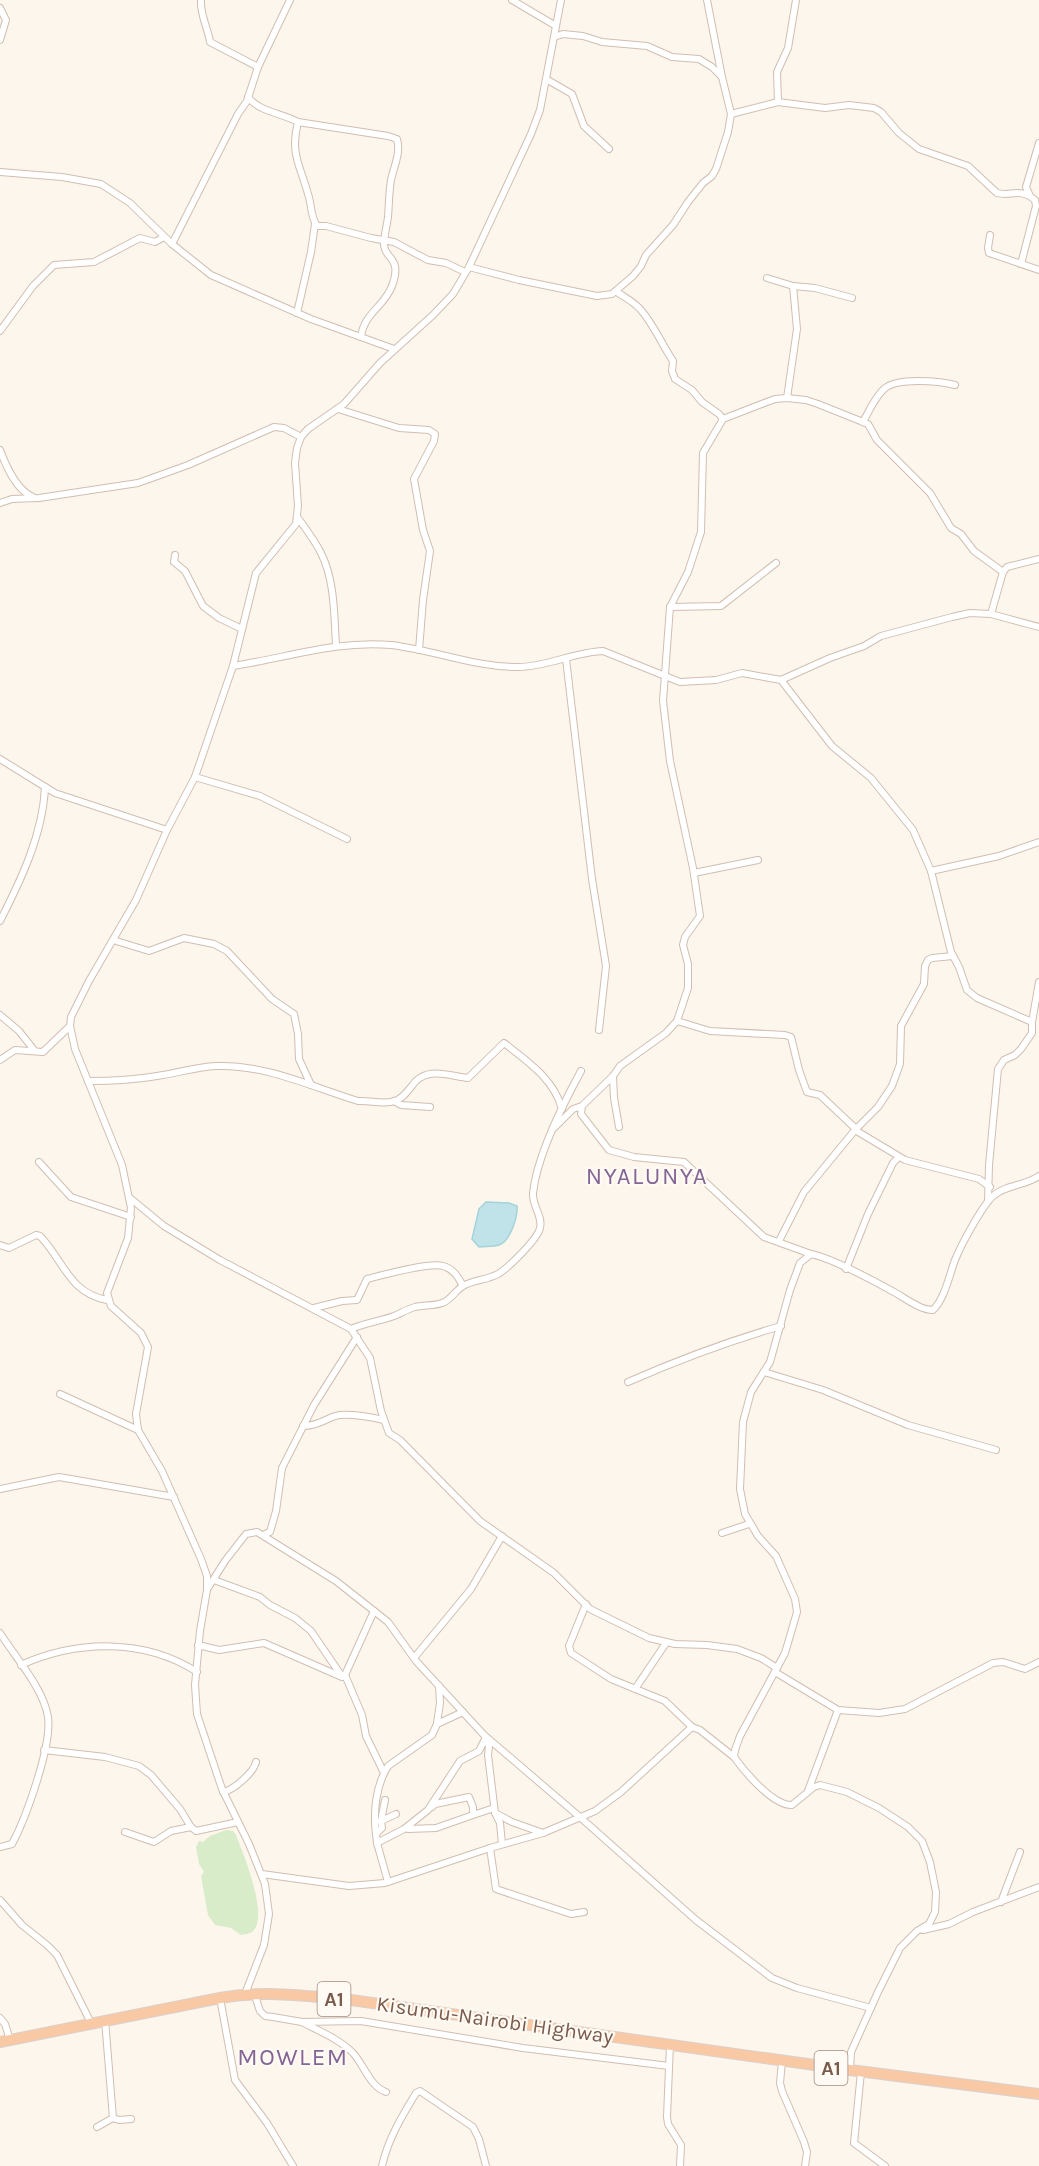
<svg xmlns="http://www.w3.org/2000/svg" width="1039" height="2166" font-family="Karla,sans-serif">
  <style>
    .green { fill: #d8ecc9 }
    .water { fill: #bfe3e8; stroke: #a5d3da; stroke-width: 1.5 }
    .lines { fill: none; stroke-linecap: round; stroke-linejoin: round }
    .minor-casing { stroke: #d1beb0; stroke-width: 8 }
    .trunk-casing { stroke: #dad1cd; stroke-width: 12 }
    .minor { stroke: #fff; stroke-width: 6 }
    .trunk { stroke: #f9c8a4; stroke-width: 10 }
    .labels { text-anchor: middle; stroke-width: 4.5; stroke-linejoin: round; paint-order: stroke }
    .shield { fill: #fffaf3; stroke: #a28b7f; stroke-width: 1.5 }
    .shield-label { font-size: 20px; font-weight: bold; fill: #7a5c4d }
    .street-label { font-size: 21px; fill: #7a5c4d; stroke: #fffaf3 }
    .quarter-label { font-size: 24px; letter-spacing: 1.5px; fill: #846695; stroke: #fffaf3 }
  </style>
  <rect width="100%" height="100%" fill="#fdf6ec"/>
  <!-- green -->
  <path class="green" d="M226 1830 233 1831 236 1835C243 1853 268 1913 254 1930 251 1934 246 1934 241 1935L231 1928 215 1925 208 1915 201 1876 204 1872 199 1864 196 1847 199 1841 203 1842 210 1836Z"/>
  <!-- water -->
  <path class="water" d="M486 1202 509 1203 517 1206C518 1216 510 1242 499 1245 493 1247 485 1246 479 1247L472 1239 479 1209Z"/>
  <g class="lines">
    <!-- minor casing -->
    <g class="minor-casing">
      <g id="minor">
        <path d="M201 0C200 15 208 28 210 42L258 67"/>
        <path d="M512 0 556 26"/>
        <path d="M707 0 722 77"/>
        <path d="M0 8 6 20 0 40"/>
        <path d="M546 79 572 94 584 126 609 149"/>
        <path d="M248 97C259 112 282 113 298 122 290 154 300 165 308 194 312 205 310 216 317 226H326L371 238 394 242 428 260 446 263 465 272"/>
        <path d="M778 102 777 72 788 48 796 0"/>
        <path d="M731 114 778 102 825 108 849 105 874 108 881 112 899 133 919 149 968 166 997 193C1011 197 1020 187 1035 200L1036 206 1021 264"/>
        <path d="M298 122 388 136 397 139C401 153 394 166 391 180 389 192 389 204 388 217 387 225 384 236 384 244 384 260 403 256 392 286 384 307 364 313 361 337"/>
        <path d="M0 172 62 177 101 184 130 203 172 244 211 275 311 319 394 349"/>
        <path d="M1030 196 1026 187 1039 143"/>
        <path d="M990 235 988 248 989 253 1039 270"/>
        <path d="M172 244 238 114 247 101 258 67 290 0"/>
        <path d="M469 267 519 280 597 296 612 294 633 276 641 266 646 255 673 225 688 202 703 183 712 176 716 169 728 132 731 114 722 77 712 67 699 59 672 57 647 46 602 42 583 36 563 34 554 37"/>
        <path d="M767 278 793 286 815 288 852 298"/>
        <path d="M617 292C624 297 634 302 640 309 653 323 662 345 673 361L672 371 675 379 692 390 702 402 719 414 723 419"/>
        <path d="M297 313 311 252 315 224"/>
        <path d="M0 331 33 286 54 265 94 262 140 238 155 242 164 237"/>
        <path d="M787 398 797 329 793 286"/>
        <path d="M338 409 399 428 429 430 435 434 434 441 414 479 423 530 430 551 423 600 419 650"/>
        <path d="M863 422C869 411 875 397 884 389 897 377 939 381 955 385"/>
        <path d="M0 450C6 466 16 490 33 497"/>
        <path d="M0 503 12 499 39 498 138 483 188 465 274 427 284 428 301 437"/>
        <path d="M298 518C306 529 315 541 321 553 335 581 334 615 336 645"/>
        <path d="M175 555 174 562 185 571 203 606 219 618 242 629"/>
        <path d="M670 607 721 606 776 563"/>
        <path d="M991 614 1003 572 1007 567 1039 559"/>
        <path d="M566 659 592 879 606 966 599 1030"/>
        <path d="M233 666C286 658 337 640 391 645 434 650 474 667 518 667 547 667 574 652 603 651L680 682 716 680 742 673 781 680 830 658 864 646 881 636 952 617 970 613 991 614 1039 627"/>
        <path d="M781 680 832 746 871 778 913 830 931 871 951 952 959 967 967 990 977 998 1032 1022"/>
        <path d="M0 759 55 793 167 830"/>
        <path d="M195 777 260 796 347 839"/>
        <path d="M931 871 999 856 1039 842"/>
        <path d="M694 873 758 860"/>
        <path d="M0 921C21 880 43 834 45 787"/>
        <path d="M113 940 149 951 184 938 214 944 227 951 272 999 294 1014 298 1034 299 1059 311 1085"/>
        <path d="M0 1015 19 1031 34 1050"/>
        <path d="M677 1021 710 1031 785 1035 791 1037 799 1070 807 1092 820 1095 856 1129"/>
        <path d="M0 1060 15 1050 43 1052 70 1026"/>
        <path d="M613 1077 614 1098 619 1127"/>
        <path d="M88 1081C112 1081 134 1080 157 1076 177 1073 196 1067 216 1066 265 1064 312 1087 358 1101 370 1100 383 1105 395 1101 404 1098 409 1089 415 1082 429 1067 450 1076 468 1078L504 1043C527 1061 554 1079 562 1109"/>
        <path d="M394 1101 401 1105 430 1107"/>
        <path d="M582 1106 581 1114 609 1150 634 1157 684 1162 764 1237 811 1254"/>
        <path d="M554 1128 573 1109 582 1106 613 1076 620 1066 666 1033 677 1021 688 988V964L683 945 685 937 700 916 693 868 670 761 663 701 670 607 688 572 701 532 703 453 723 419 759 405 775 399 787 398 806 400 818 404 868 424 877 440 930 493 951 528 961 534 974 551 1003 572"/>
        <path d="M855 1130 905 1160 979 1179 990 1187"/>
        <path d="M39 1162 71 1197 131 1217"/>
        <path d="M130 1198 164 1226 220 1260 351 1329 370 1358 381 1411 389 1433 400 1440 480 1521 554 1573 590 1609 649 1638 675 1644 707 1645 737 1649 761 1658 777 1668"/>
        <path d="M988 1201 989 1165 998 1069 1004 1060 1015 1055 1021 1049 1032 1033V1022L1039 982"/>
        <path d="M779 1241 804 1192 855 1130 878 1107 892 1086 900 1064 901 1026 924 984 925 966 928 960 932 958 953 956"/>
        <path d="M0 1245 9 1248 36 1235 40 1236C64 1261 69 1293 107 1300"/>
        <path d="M846 1269 868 1214 893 1163 899 1157"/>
        <path d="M314 1308 342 1301 357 1300 367 1279C383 1275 429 1262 443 1266 454 1269 458 1277 463 1286"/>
        <path d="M351 1329C365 1323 380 1321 394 1316 401 1313 408 1309 415 1307 424 1305 434 1306 442 1303 450 1301 456 1290 463 1286 473 1280 487 1280 498 1274 507 1269 538 1239 540 1228 543 1216 532 1206 533 1193 537 1156 563 1104 581 1071"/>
        <path d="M764 1372 823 1390 908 1425 996 1450"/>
        <path d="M628 1382C678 1360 729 1341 781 1326"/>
        <path d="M60 1394 138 1430"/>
        <path d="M303 1426C321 1426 326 1417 340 1415 355 1414 370 1417 384 1420"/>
        <path d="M0 1489 59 1477 174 1497"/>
        <path d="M722 1533 749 1524"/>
        <path d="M263 1535 270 1532 276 1511 282 1468 314 1405 357 1337"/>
        <path d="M214 1580 260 1597 270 1605 295 1618 311 1631 341 1675"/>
        <path d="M208 1588 225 1561 246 1534 257 1532 336 1581 388 1622 416 1661 484 1735 581 1818 696 1920 772 1978 797 1988 871 2008"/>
        <path d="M586 1604 569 1646 571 1653 611 1679 665 1701 692 1727"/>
        <path d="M0 1633C15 1657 44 1689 48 1717 52 1746 26 1818 12 1844L0 1847"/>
        <path d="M198 1645 219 1650 264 1643 342 1677 345 1675 374 1611"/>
        <path d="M414 1658 471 1589 502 1536"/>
        <path d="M21 1665C77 1640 144 1638 197 1672"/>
        <path d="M775 1672 838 1710 879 1713 905 1709 993 1663 1003 1662 1025 1669 1039 1662"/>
        <path d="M345 1675 362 1715 366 1736 384 1773"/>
        <path d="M635 1689 666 1643"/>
        <path d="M437 1723 440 1703 439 1686"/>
        <path d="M44 1750 105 1757 139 1766 151 1775 180 1809 191 1827 196 1831 238 1822"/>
        <path d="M808 1791 838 1710"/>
        <path d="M223 1792C234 1790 254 1772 256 1762"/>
        <path d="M495 1813 500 1823 502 1844"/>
        <path d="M396 1814 381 1821 382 1828 376 1834 377 1843 404 1829 428 1810 460 1761 479 1751 486 1737 489 1746 488 1755 495 1813 512 1822 543 1833"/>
        <path d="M473 1815 494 1808"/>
        <path d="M381 1821 385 1800"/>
        <path d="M408 1829 436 1828 473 1815V1807L469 1797 435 1804 432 1807"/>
        <path d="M125 1832 154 1842 171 1831 191 1827"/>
        <path d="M376 1834C373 1812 376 1785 388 1766L432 1735 437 1724 463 1712"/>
        <path d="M377 1843 388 1882"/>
        <path d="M490 1848 496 1889 571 1914 584 1912"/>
        <path d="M262 1874 349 1886 385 1883 490 1848 543 1833 595 1811 621 1792 692 1727 700 1730 734 1757"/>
        <path d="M0 1900 22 1925 47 1945 57 1955 91 2023"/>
        <path d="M1001 1902 1020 1852"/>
        <path d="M923 1930 949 1924 973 1912 1039 1887"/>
        <path d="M254 1993 260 2011 265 2016 273 2017 302 2022 361 2021 523 2048 669 2066"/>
        <path d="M245 1994 264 1945 269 1914 265 1884 249 1844 222 1789 197 1714 195 1685 200 1631 207 1590V1576L201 1559 162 1471 138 1430 136 1414 148 1347 141 1333 111 1306 107 1293 128 1238 131 1208 122 1165 75 1049 70 1026 71 1017 89 981 136 900 167 830 195 777 233 666 256 573 296 524 298 506 295 463 297 448 301 437 308 429 344 404 380 363 433 315 453 294 469 267 531 134 540 110 561 0"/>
        <path d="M220 1998 235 2080 267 2123 293 2166"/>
        <path d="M0 2018 5 2024 10 2040"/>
        <path d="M302 2022C319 2031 339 2039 352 2052 364 2064 369 2086 386 2092"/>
        <path d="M670 2044 667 2117 668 2124 681 2145 680 2166"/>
        <path d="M782 2061 780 2083 782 2091 804 2142 807 2152 805 2166"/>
        <path d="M850 2070 851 2052 878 1992 900 1948 917 1931 929 1924 935 1912 936 1892 930 1862 922 1841 908 1827 879 1808 847 1792 820 1785 814 1787 792 1805C773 1806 744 1771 734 1757L735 1750 740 1736 785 1653 797 1612 795 1599 776 1556 758 1536 745 1514 740 1489 743 1422 751 1392 770 1362 790 1290 800 1263 811 1254C832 1258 874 1281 894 1292 905 1298 920 1310 933 1310 945 1298 949 1276 955 1260 961 1245 982 1206 993 1196 1005 1185 1025 1186 1039 1176"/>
        <path d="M861 2072 854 2143 885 2166"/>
        <path d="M113 2118 119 2120 131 2119"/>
        <path d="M97 2127 113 2118 105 2020"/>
        <path d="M382 2166C388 2139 402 2116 416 2093L420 2091 473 2127 479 2139 486 2166"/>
      </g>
    </g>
    <!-- trunk casing -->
    <g class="trunk-casing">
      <path id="trunk" d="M0 2042 220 1998C264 1990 307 1996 351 2000L850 2070 1039 2094"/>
    </g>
    <!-- minor -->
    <use href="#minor" class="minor"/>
    <!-- trunk -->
    <use href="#trunk" class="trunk"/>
  </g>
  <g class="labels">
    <!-- shield labels -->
    <g class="shield">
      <rect x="317.5" y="1982" width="33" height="34" rx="4.5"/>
      <rect x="814.5" y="2051" width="33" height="34" rx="4.5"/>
    </g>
    <g class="shield-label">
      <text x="334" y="2006">A1</text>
      <text x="831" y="2075">A1</text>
    </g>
    <!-- street labels -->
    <g class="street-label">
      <text transform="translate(495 2020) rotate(8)" y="7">Kisumu-Nairobi Highway</text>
    </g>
    <!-- quarter labels -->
    <g class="quarter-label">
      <text x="647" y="1184">NYALUNYA</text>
      <text x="293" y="2065">MOWLEM</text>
    </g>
  </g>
</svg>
